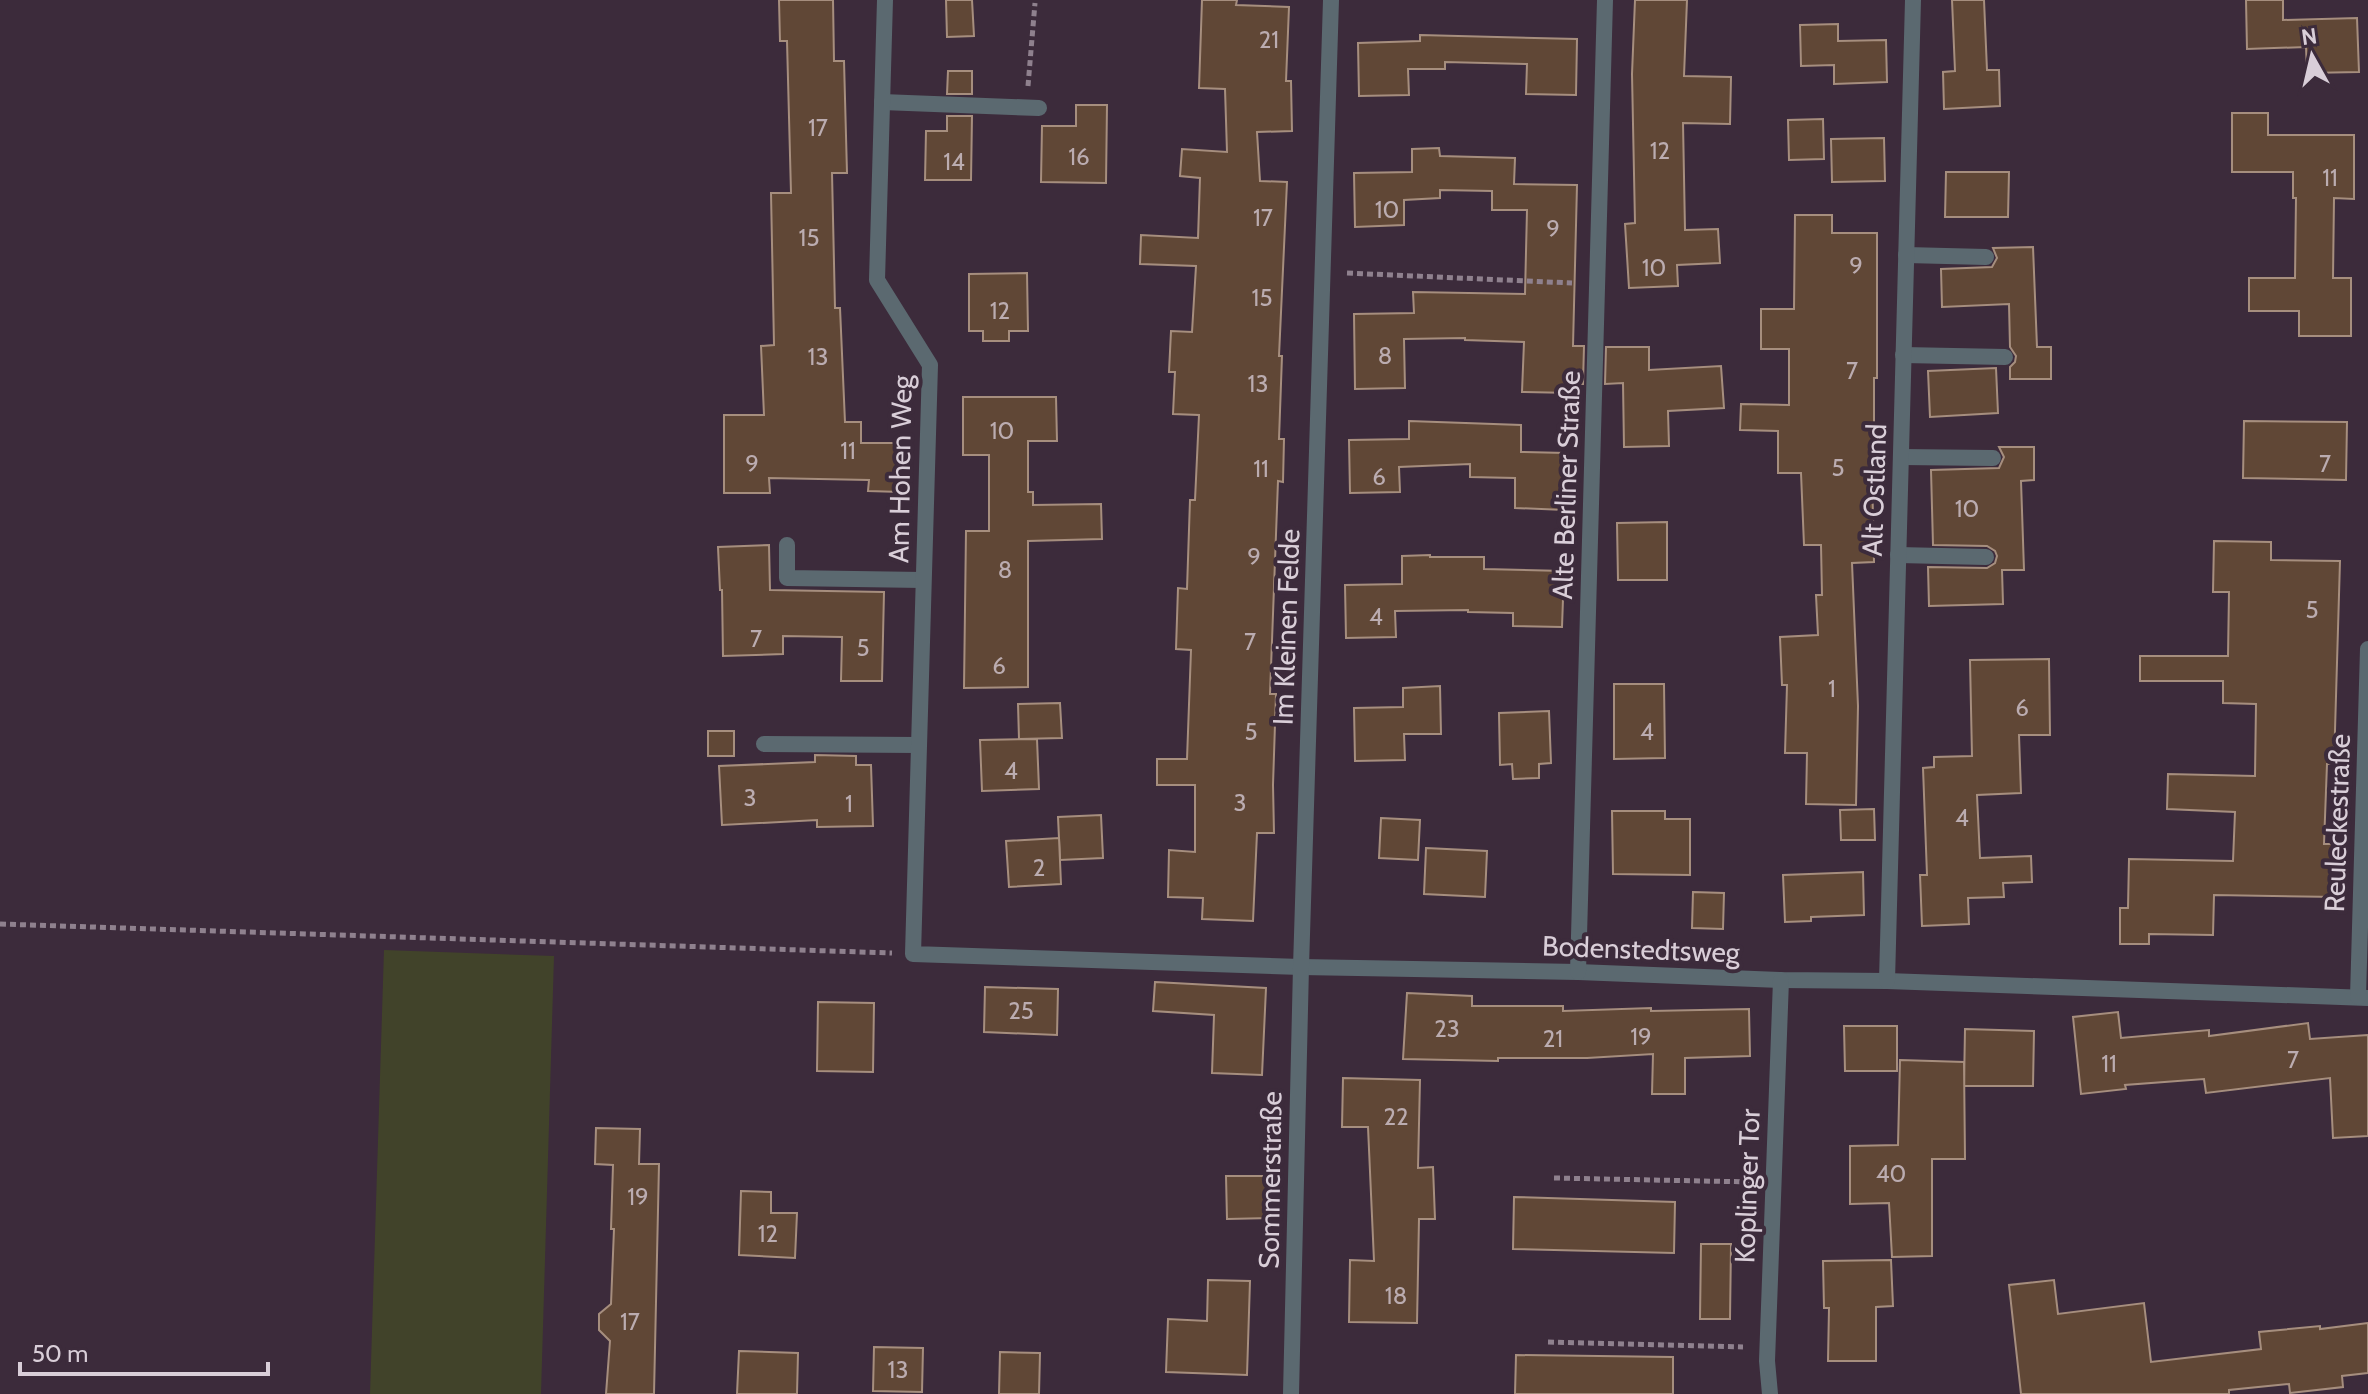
<svg xmlns="http://www.w3.org/2000/svg" width="2368" height="1394" font-family="Cabin,sans-serif">
  <style>
    .green { fill: #41432a }
    .building { fill: #604736; stroke: #a68e7e; stroke-width: 2 }
    .lines { fill: none; stroke-linecap: round; stroke-linejoin: round }
    .path { stroke: #8f818e; stroke-width: 5; stroke-dasharray: 6 4; stroke-linecap: butt }
    .service { stroke: #5b6970; stroke-width: 16 }
    .minor { stroke: #5b6970; stroke-width: 16 }
    .labels { text-anchor: middle; stroke-width: 8; stroke-linejoin: round; paint-order: stroke }
    .number-label { font-size: 24px; fill: #bbacb0 }
    .street-label { font-size: 28px; fill: #d9ced8; stroke: #3c2b3b }
  </style>
  <rect width="100%" height="100%" fill="#3c2b3b"/>
  <!-- green -->
  <path class="green" d="M384 950 554 956 541 1394H370Z"/>
  <!-- building -->
  <g class="building">
    <path d="M779 0H833L834 61H844L847 173H832L835 308H840L845 422H861V443H902L901 492 868 491 869 480 769 478 770 493H724V415H764L761 346 774 345 771 193H791L787 41H780Z"/>
    <path d="M946 0H972L974 36 947 37Z"/>
    <path d="M1202 0H1237L1236 5 1289 7 1286 81H1291L1292 131 1257 132 1260 181 1287 182 1279 356H1282L1279 439H1284L1283 482 1278 481 1270 694H1276L1273 785 1274 833H1257L1253 921 1202 919 1203 898 1168 897 1169 850 1195 852V785H1157V759H1187L1191 650 1176 649 1178 588 1187 589 1190 500H1195L1199 415 1173 414 1175 372H1169L1171 331 1192 332 1196 266 1140 264 1141 235 1198 238 1200 178 1180 176 1182 149 1227 152 1225 89 1199 88Z"/>
    <path d="M1635 0H1687L1684 76 1731 77 1730 124 1683 123 1685 230 1718 229 1720 263 1677 265 1678 286 1629 288 1625 224 1635 223 1632 74Z"/>
    <path d="M1952 0H1984L1987 70H1999L2000 106 1944 109 1943 72 1955 71Z"/>
    <path d="M2246 0H2283V20L2357 18 2359 72 2307 73 2306 47 2247 49Z"/>
    <path d="M1838 24V41L1886 40 1887 82 1834 84V65L1801 66 1800 25Z"/>
    <path d="M1420 35 1577 39 1576 95 1526 94 1527 64 1445 62V69H1408L1409 95 1359 96 1358 43 1420 41Z"/>
    <path d="M948 71H972V94H947Z"/>
    <path d="M1076 105H1107L1106 183 1041 182 1042 126H1076Z"/>
    <path d="M2232 113H2268V135H2354V199L2334 198 2333 278H2351V336H2299V311H2249V278H2295L2296 198H2293V172H2232Z"/>
    <path d="M947 116H972L971 180H925L926 131H947Z"/>
    <path d="M1823 119 1824 159 1789 160 1788 120Z"/>
    <path d="M1884 138 1885 181 1832 182 1831 139Z"/>
    <path d="M1439 148 1440 156 1515 158 1514 184 1577 185 1573 346H1584L1583 384H1572V393L1522 392 1524 342 1465 340V338L1404 339 1405 388 1355 389 1354 314 1414 313 1413 292 1525 294 1527 210H1492V191L1440 190V198L1404 200V225L1355 227 1354 173 1412 172V149Z"/>
    <path d="M1946 172H2009L2008 217H1945Z"/>
    <path d="M1795 215H1832V233H1877V378H1874V473H1872L1874 562 1852 563 1858 706 1856 805 1806 804 1807 753H1785L1787 685H1782L1780 637 1818 635 1816 595H1822L1821 545H1804L1801 473H1778V431L1740 430 1741 404 1789 405V349H1761V309H1794Z"/>
    <path d="M2033 247 2037 347H2051V379H2010V367L2015 362 2016 356 2010 347 2009 304 1942 307 1941 269 1992 267 1997 258 1993 248Z"/>
    <path d="M1027 273 1028 331H1009V341H983V331H969V274Z"/>
    <path d="M1606 347H1649V370L1721 366 1724 408 1668 411 1669 446 1624 447 1623 383 1605 384Z"/>
    <path d="M1996 368 1998 413 1930 417 1928 371Z"/>
    <path d="M963 397H1056L1057 441H1028V492H1033V505L1101 504 1102 539 1028 541V687L964 688 966 531H989V455H963Z"/>
    <path d="M1409 421 1521 425V452L1566 453 1564 510 1515 508V478L1470 477V464L1399 467 1400 492 1350 493 1349 440 1409 439Z"/>
    <path d="M2244 421 2347 422 2346 480 2243 478Z"/>
    <path d="M1999 447H2034V480L2021 481 2024 570H2002L2003 604 1929 606 1928 567 1987 568 1995 563 1997 556 1995 551 1987 546 1933 545 1931 470 1999 468 2004 457Z"/>
    <path d="M1667 522V580H1618L1617 523Z"/>
    <path d="M2214 541 2271 542V560L2340 561 2334 764H2327L2324 844H2338L2337 897 2214 895 2213 935 2149 934V944H2120V908H2128L2129 859 2233 861 2235 812 2167 809 2168 774 2255 776 2256 704 2223 703V681H2140V656H2228L2229 592H2213Z"/>
    <path d="M769 545 770 590 884 592 882 681H841L842 637 783 636V654L723 656 722 590H720L718 547Z"/>
    <path d="M1430 555V557H1484V569L1564 571 1562 627 1513 626V613L1468 612V610L1395 611 1396 637 1346 638 1345 585 1402 584V556Z"/>
    <path d="M2049 659 2050 735H2019L2021 793 1977 795 1980 858 2031 856 2032 882 2003 883 2004 897 1968 898 1969 924 1922 926 1920 875H1927L1923 768 1934 767V757L1972 756 1970 660Z"/>
    <path d="M1614 684H1664L1665 758 1614 759Z"/>
    <path d="M1440 686 1441 734H1404L1405 760 1355 761 1354 708 1403 707V688Z"/>
    <path d="M1060 703 1062 738 1019 739 1018 704Z"/>
    <path d="M1549 711 1551 763 1539 764V778L1513 779 1512 764 1500 765 1499 713Z"/>
    <rect x="708" y="731" width="26" height="25"/>
    <path d="M1037 739 1039 789 982 791 980 740Z"/>
    <path d="M815 755 856 756V765H871L873 826 817 827V820L722 825 719 766 815 762Z"/>
    <path d="M1874 809 1875 840H1841L1840 810Z"/>
    <path d="M1612 811H1665V819H1690V875L1613 874Z"/>
    <path d="M1101 815 1103 858 1060 860 1058 817Z"/>
    <path d="M1381 818 1420 820 1418 860 1379 858Z"/>
    <path d="M1059 838 1061 884 1009 887 1006 841Z"/>
    <path d="M1426 848 1487 851 1485 897 1424 894Z"/>
    <path d="M1863 872 1864 915 1811 917V921L1785 922 1783 875Z"/>
    <path d="M1693 892 1724 893 1723 929 1692 928Z"/>
    <path d="M1155 982 1266 988 1262 1075 1212 1073 1214 1015 1153 1011Z"/>
    <path d="M985 987 1058 989 1057 1035 984 1032Z"/>
    <path d="M1407 993 1472 996V1006H1563V1011L1651 1008V1011L1749 1009 1750 1056 1685 1058V1094H1652L1653 1054 1587 1058H1498V1061L1403 1059Z"/>
    <path d="M818 1002 874 1003 873 1072 817 1071Z"/>
    <path d="M2118 1012 2121 1038 2209 1030V1036L2308 1023 2310 1039 2368 1035V1136L2333 1138 2330 1078 2206 1093 2204 1079 2125 1085 2126 1089 2081 1094 2073 1017Z"/>
    <path d="M1844 1026H1897V1071H1845Z"/>
    <path d="M1965 1029 2034 1031 2033 1086H1964Z"/>
    <path d="M1900 1060 1964 1062 1965 1159H1932V1256L1892 1257 1889 1203 1850 1204V1146L1898 1145Z"/>
    <path d="M1343 1078 1420 1080 1418 1168 1433 1167 1435 1219H1419L1417 1323 1349 1322 1350 1260 1374 1261 1368 1127H1342Z"/>
    <path d="M596 1128 640 1129 639 1164H659L654 1394H606L610 1341 599 1330V1314L611 1304 614 1229H611L613 1165 595 1164Z"/>
    <path d="M1226 1176H1271V1218L1227 1219Z"/>
    <path d="M741 1191 771 1192V1213H797L795 1258 739 1255Z"/>
    <path d="M1514 1197 1675 1202 1674 1253 1513 1249Z"/>
    <path d="M1701 1244H1731L1730 1319H1700Z"/>
    <path d="M1891 1260 1893 1306 1876 1307V1361H1828L1829 1308H1824L1823 1261Z"/>
    <path d="M1208 1280 1250 1281 1247 1375 1166 1372 1168 1319 1207 1321Z"/>
    <path d="M2054 1280 2058 1314 2144 1303 2151 1362 2261 1349 2259 1332 2320 1326V1329L2368 1323V1373L2342 1376 2343 1387 2290 1393 2289 1384 2229 1390V1394H2021L2009 1285Z"/>
    <path d="M874 1347 923 1348 922 1392 873 1391Z"/>
    <path d="M739 1351 798 1353 797 1394H737Z"/>
    <path d="M1000 1352 1040 1353 1039 1394H999Z"/>
    <path d="M1516 1355 1673 1357V1394H1515Z"/>
  </g>
  <g class="lines">
    <!-- path -->
    <g class="path">
      <path d="M1028 86 1035 3"/>
      <path d="M1347 273 1572 283"/>
      <path d="M0 924 892 953"/>
      <path d="M1554 1178 1753 1182"/>
      <path d="M1548 1342 1743 1347"/>
    </g>
    <!-- service -->
    <g class="service">
      <path d="M882 102 1039 108"/>
      <path d="M1906 255 1986 257"/>
      <path d="M1903 355 2005 357"/>
      <path d="M1901 457 1993 458"/>
      <path d="M787 545V578L923 580"/>
      <path d="M1898 555 1986 557"/>
      <path d="M764 744 918 745"/>
    </g>
    <!-- minor -->
    <g class="minor">
      <path d="M885 0 877 280 930 365 913 954 1301 967 1578 972 1781 980 1887 981 2368 998"/>
      <path d="M1578 972 1605 0"/>
      <path d="M1887 981 1913 0"/>
      <path d="M2358 997 2368 649"/>
      <path d="M1291 1394 1301 967 1331 0"/>
      <path d="M1770 1394 1767 1361 1781 980"/>
    </g>
  </g>
  <g class="labels">
    <!-- number labels -->
    <g class="number-label">
      <text x="1269" y="48">21</text>
      <text x="818" y="136">17</text>
      <text x="1660" y="159">12</text>
      <text x="1079" y="165">16</text>
      <text x="954" y="170">14</text>
      <text x="2330" y="186">11</text>
      <text x="1387" y="218">10</text>
      <text x="1263" y="226">17</text>
      <text x="1553" y="237">9</text>
      <text x="809" y="246">15</text>
      <text x="1856" y="274">9</text>
      <text x="1654" y="276">10</text>
      <text x="1262" y="306">15</text>
      <text x="1000" y="319">12</text>
      <text x="1385" y="364">8</text>
      <text x="818" y="365">13</text>
      <text x="1852" y="379">7</text>
      <text x="1258" y="392">13</text>
      <text x="1002" y="439">10</text>
      <text x="848" y="459">11</text>
      <text x="752" y="472">9</text>
      <text x="2325" y="472">7</text>
      <text x="1838" y="476">5</text>
      <text x="1261" y="477">11</text>
      <text x="1379" y="485">6</text>
      <text x="1967" y="517">10</text>
      <text x="1254" y="565">9</text>
      <text x="1005" y="578">8</text>
      <text x="2312" y="618">5</text>
      <text x="1376" y="625">4</text>
      <text x="756" y="647">7</text>
      <text x="1250" y="650">7</text>
      <text x="863" y="656">5</text>
      <text x="999" y="674">6</text>
      <text x="1832" y="697">1</text>
      <text x="2022" y="716">6</text>
      <text x="1251" y="740">5</text>
      <text x="1647" y="740">4</text>
      <text x="1011" y="779">4</text>
      <text x="750" y="806">3</text>
      <text x="1240" y="811">3</text>
      <text x="849" y="812">1</text>
      <text x="1962" y="826">4</text>
      <text x="1039" y="876">2</text>
      <text x="1021" y="1019">25</text>
      <text x="1447" y="1037">23</text>
      <text x="1641" y="1045">19</text>
      <text x="1553" y="1047">21</text>
      <text x="2293" y="1068">7</text>
      <text x="2109" y="1072">11</text>
      <text x="1396" y="1125">22</text>
      <text x="1891" y="1182">40</text>
      <text x="638" y="1205">19</text>
      <text x="768" y="1242">12</text>
      <text x="1396" y="1304">18</text>
      <text x="630" y="1330">17</text>
      <text x="898" y="1378">13</text>
    </g>
    <!-- street labels -->
    <g class="street-label">
      <text transform="translate(900 469) rotate(-89)" y="10">Am Hohen Weg</text>
      <text transform="translate(1566 485) rotate(-88)" y="10">Alte Berliner Straße</text>
      <text transform="translate(1874 490) rotate(-88)" y="10">Alt Ostland</text>
      <text transform="translate(1286 627) rotate(-88)" y="10">Im Kleinen Felde</text>
      <text transform="translate(2337 823) rotate(-88)" y="10">Reuleckestraße</text>
      <text transform="translate(1641 949) rotate(2)" y="10">Bodenstedtsweg</text>
      <text transform="translate(1270 1180) rotate(-89)" y="10">Sommerstraße</text>
      <text transform="translate(1747 1186) rotate(-88)" y="10">Koplinger Tor</text>
    </g>
  </g>
  <!-- north arrow -->
  <g transform="translate(2312 56) rotate(352)" stroke="#3c2b3b" stroke-width="6" paint-order="stroke">
  <path d="M0-6L14 30L0 20L-14 30Z" fill="#d9ced8"/>
  <text y="-12" font-size="22" font-weight="bold" text-anchor="middle" fill="#d9ced8">N</text>
  </g>
  <!-- scale -->
  <path d="M20 1362v12h248v-12" fill="none" stroke="#d9ced8" stroke-width="4"/>
  <text x="32" y="1362" font-size="24" fill="#d9ced8" stroke="#3c2b3b" stroke-width="6" paint-order="stroke">50 m</text>
</svg>
